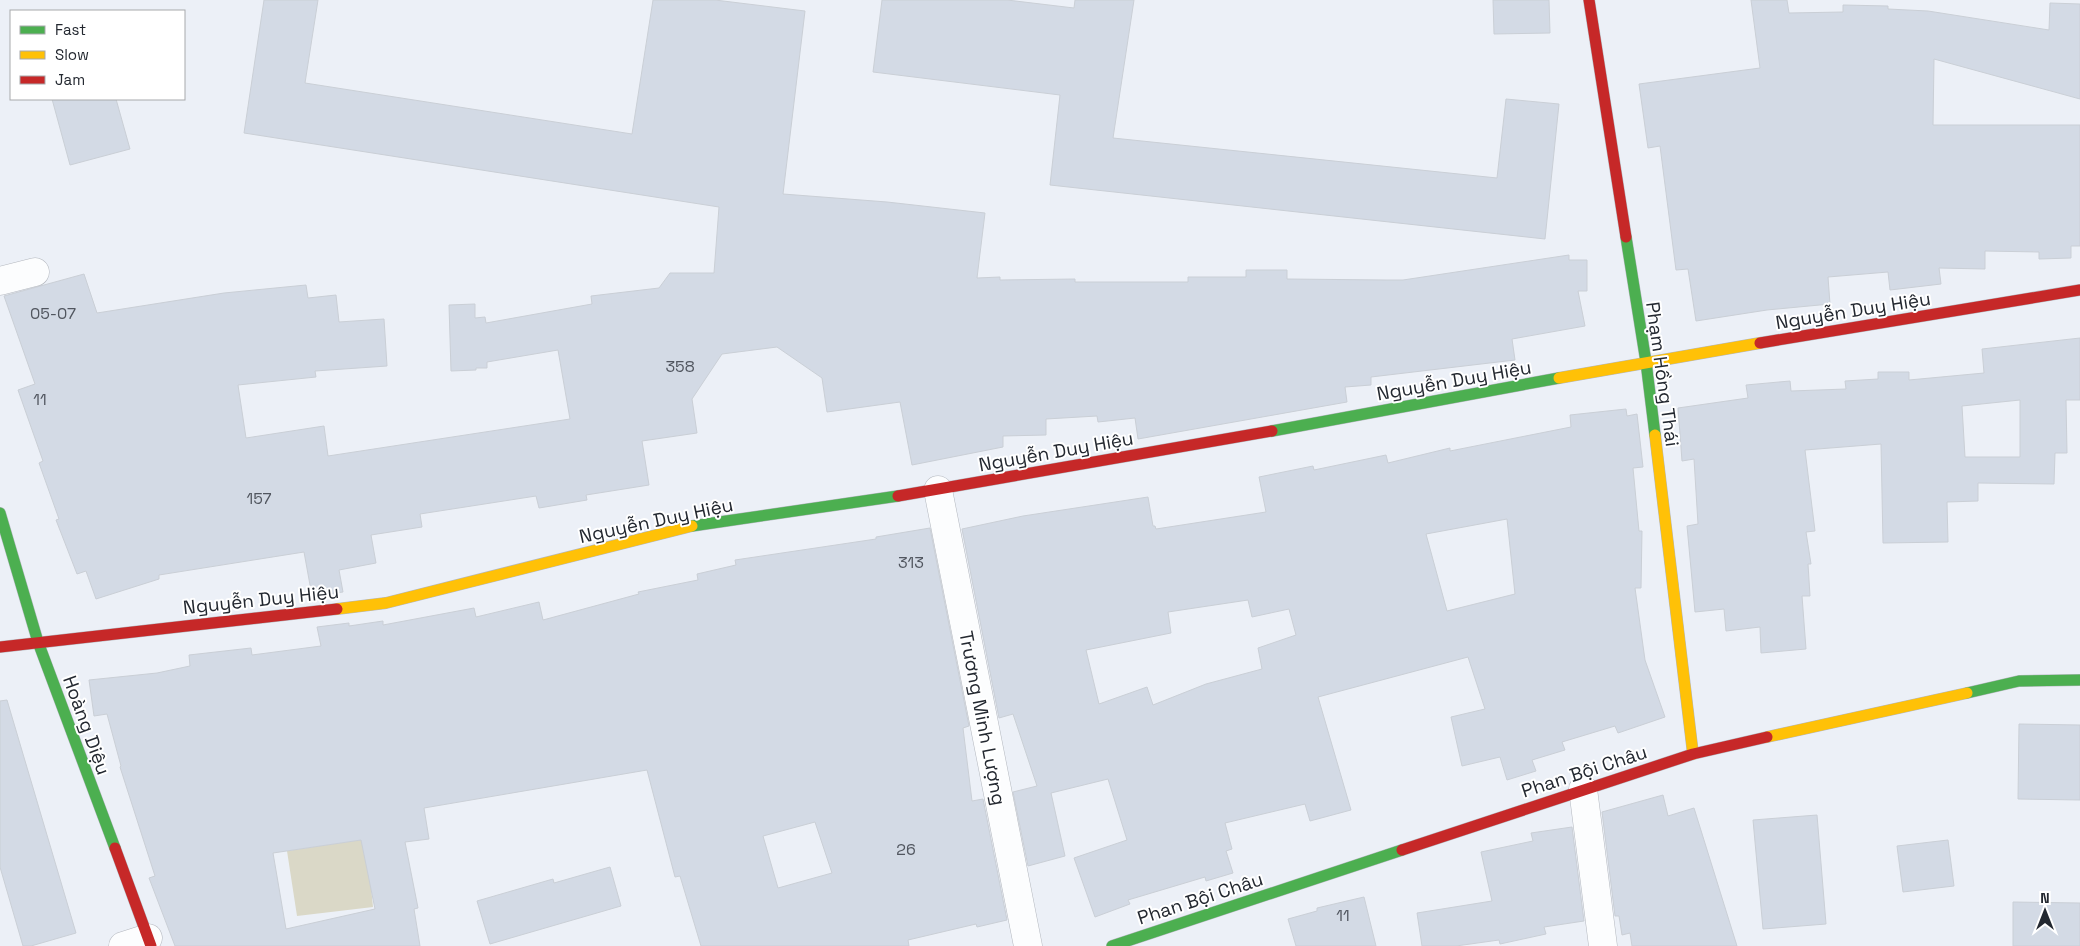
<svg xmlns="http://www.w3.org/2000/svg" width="2080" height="946" font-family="'Space Grotesk',sans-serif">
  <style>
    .green { fill: #dad8c7 }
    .building { fill: #d3dae5; stroke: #cacfd6; fill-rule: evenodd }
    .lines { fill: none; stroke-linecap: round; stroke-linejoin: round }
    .street-casing { stroke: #b3b7be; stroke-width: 29 }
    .fast-casing { stroke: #b3b7be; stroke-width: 12 }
    .slow-casing { stroke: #b3b7be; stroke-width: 12 }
    .jam-casing { stroke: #b3b7be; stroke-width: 12 }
    .street { stroke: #fcfdfe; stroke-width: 28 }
    .fast { stroke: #4caf50; stroke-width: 11 }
    .slow { stroke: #ffc107; stroke-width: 11 }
    .jam { stroke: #c62828; stroke-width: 11 }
    .labels { text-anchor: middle; stroke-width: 4; stroke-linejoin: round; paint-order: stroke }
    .number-label { font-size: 16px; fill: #51565f }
    .street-label { font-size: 19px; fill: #232830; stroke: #fff }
  </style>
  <rect width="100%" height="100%" fill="#ecf0f7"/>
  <!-- green -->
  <path class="green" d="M366 839 373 907 297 916 287 851Z"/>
  <!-- building -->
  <g class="building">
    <path d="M264 0H318L305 83 632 134 653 0H715L805 11 783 194 887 202 985 213 977 278 1000 277V280L1075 279V282H1188V277H1246V270H1287V279L1386 280H1403L1569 255V260H1587V291H1578L1585 326 1512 339 1515 360 1371 377V385L1345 387 1347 402 1138 439 1135 418 1098 422 1097 416 1046 419V435L1003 436V447L912 465 900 402 827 412 822 378 777 347 722 354 692 399 697 433 642 441 649 485 586 495 587 500 539 508 536 496 420 514 422 527 371 535 376 563 339 570 343 592 312 596 304 552 159 575V579L96 599 86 571 77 574 56 520 59 519 39 463 43 461 18 390 35 384 4 296 84 274 97 313 224 293 306 285 308 298 336 295 339 322 384 319 387 366 315 371 316 377 238 385 246 438 324 426 328 456 570 419 558 350 487 362V368H476V370L451 371 449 305 475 304V318L485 317 486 323 592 304 591 296 659 288 670 273H714L719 207 244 133Z"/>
    <path d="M882 0H1007L1074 8 1075 0H1134L1113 138 1497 178 1506 99 1559 104 1545 239 1050 185 1060 95 873 72Z"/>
    <path d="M1493 0H1549L1550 33 1494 34Z"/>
    <path d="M1751 0H1787L1789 13 1843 12V5L1888 6V9L1928 11 2049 30 2050 3 2080 4V99L1934 59 1933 125H2080V246H2071V258L2039 259V252L1985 251V269L1939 268 1941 284 1890 290 1888 272 1828 277 1830 304 1767 310 1696 321 1688 269 1676 270 1660 146 1648 148 1639 84 1760 68Z"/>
    <path d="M52 99H116L130 149 70 165Z"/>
    <path d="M2080 338V400H2066L2067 453H2055L2054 484 1978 483V501L1947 502 1948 542 1883 543 1881 444 1805 450 1815 531 1806 532 1811 564H1808L1810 596H1802L1806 649 1761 653 1760 627 1726 631 1724 609 1695 612 1687 526 1698 524 1694 459 1682 461 1678 408 1748 398 1746 385 1790 381 1791 391 1846 389 1845 381 1878 379V372H1909V380L1984 373 1982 349ZM2020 400V457H1965L1962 406Z"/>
    <path d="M1626 409 1627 416 1637 414 1643 467 1633 468 1639 531H1642L1641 588H1635L1645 660 1665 717 1618 733 1615 726 1562 742 1565 750 1532 760 1536 771 1507 780 1500 757 1462 766 1451 717 1485 709 1468 657 1318 697 1351 810 1310 821 1305 804 1225 823 1232 849 1226 851 1233 873 1206 881 1205 877 1128 900 1130 904 1095 917 1074 858 1127 840 1108 779 1051 793 1065 856 1028 866 1013 792 1037 786 1013 714 999 718 962 529 1023 516 1148 497 1153 526H1155L1156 529 1266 512 1259 477 1313 466 1314 470 1386 455 1388 463 1450 448V451L1571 427 1570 415ZM1507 519 1515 594 1447 611 1426 534ZM1248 600 1252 617 1289 609 1296 635 1258 648 1262 669 1206 684 1153 705 1147 687 1099 704 1086 650 1171 633 1168 612Z"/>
    <path d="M930 528 969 726 963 728 972 801 983 799 1007 920 977 927 976 924 908 940 909 946H701L680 876 675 877 647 770 424 808 429 839 405 842 418 908 414 909 420 946H175L149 878 155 876 120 767 121 766 107 714 94 716 89 680 157 673 190 666 189 655 251 648 252 655 321 646 317 627 349 623V626L383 621V625L474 608 476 617 539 602 543 620 639 594 638 592 698 580 697 574 736 565 735 560 876 539V537ZM815 822 832 873 778 888 763 836ZM361 840 375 909 286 929 273 853Z"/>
    <path d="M7 700 76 933 31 946H23L0 867V701Z"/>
    <path d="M2019 724 2080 725V800L2018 799Z"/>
    <path d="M1663 795 1668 816 1694 808 1737 946H1632L1630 933 1622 935 1619 916H1615L1602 812Z"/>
    <path d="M1817 815 1826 924 1763 929 1753 820Z"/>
    <path d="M1572 827 1584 921 1544 927 1546 934 1500 944 1499 940 1456 946H1422L1417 913 1492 901 1481 852 1533 841 1531 833Z"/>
    <path d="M1948 840 1954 886 1903 892 1897 846Z"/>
    <path d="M610 867 621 906 490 944 477 901 553 879 554 883Z"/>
    <path d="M1364 897 1376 946H1296L1288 919 1317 911V908Z"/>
    <path d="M2013 902 2080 903V946H2013Z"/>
  </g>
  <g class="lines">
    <!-- street casing -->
    <g class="street-casing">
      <g id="street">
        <path d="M0 281 35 272"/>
        <path d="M938 490 1028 946"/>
        <path d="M1583 789 1603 946"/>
        <path d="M123 946 148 938"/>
      </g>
    </g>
    <!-- fast casing -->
    <g class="fast-casing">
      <g id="fast">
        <path d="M1626 237 1646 362 1655 435"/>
        <path d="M1272 431 1559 378"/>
        <path d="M0 513 38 642 115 848"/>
        <path d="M692 526 898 496"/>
        <path d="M1967 693 2019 681 2080 680"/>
        <path d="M1112 946 1402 850"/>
      </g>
    </g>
    <!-- slow casing -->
    <g class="slow-casing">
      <g id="slow">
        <path d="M1559 378 1760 343"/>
        <path d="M1655 435 1693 754"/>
        <path d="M337 609 386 603 692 526"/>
        <path d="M1767 737 1967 693"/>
      </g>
    </g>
    <!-- jam casing -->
    <g class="jam-casing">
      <g id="jam">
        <path d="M1589 0 1626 237"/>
        <path d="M1760 343 2080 290"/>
        <path d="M898 496 1272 431"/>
        <path d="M0 647 337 609"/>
        <path d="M115 848 151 946"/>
        <path d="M1402 850 1693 754 1767 737"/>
      </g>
    </g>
    <!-- street -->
    <use href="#street" class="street"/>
    <!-- fast -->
    <use href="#fast" class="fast"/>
    <!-- slow -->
    <use href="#slow" class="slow"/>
    <!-- jam -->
    <use href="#jam" class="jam"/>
  </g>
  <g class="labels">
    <!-- number labels -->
    <g class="number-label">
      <text x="53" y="319">05-07</text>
      <text x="680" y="372">358</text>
      <text x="40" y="405">11</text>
      <text x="259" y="504">157</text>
      <text x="911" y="568">313</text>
      <text x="906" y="855">26</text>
      <text x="1343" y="921">11</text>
    </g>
    <!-- street labels -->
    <g class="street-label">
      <text transform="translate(1853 310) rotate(-9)" y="7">Nguyễn Duy Hiệu</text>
      <text transform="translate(1663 374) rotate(82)" y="7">Phạm Hồng Thái</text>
      <text transform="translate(1454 380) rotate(-10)" y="7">Nguyễn Duy Hiệu</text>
      <text transform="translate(1056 451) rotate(-10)" y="7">Nguyễn Duy Hiệu</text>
      <text transform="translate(656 520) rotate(-12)" y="7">Nguyễn Duy Hiệu</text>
      <text transform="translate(261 599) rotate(-6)" y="7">Nguyễn Duy Hiệu</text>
      <text transform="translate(983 718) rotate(79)" y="7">Trương Minh Lượng</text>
      <text transform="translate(87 725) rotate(70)" y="7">Hoàng Diệu</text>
      <text transform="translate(1584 771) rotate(-18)" y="7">Phan Bội Châu</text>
      <text transform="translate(1200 898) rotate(-18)" y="7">Phan Bội Châu</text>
    </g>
  </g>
  <!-- legend -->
  <rect x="10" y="10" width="175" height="90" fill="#ffffff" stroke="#a7a9ac"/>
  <rect x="20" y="26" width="25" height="8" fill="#4caf50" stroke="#a7a9ac"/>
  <text x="55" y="35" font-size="15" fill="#232830">Fast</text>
  <rect x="20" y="51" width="25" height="8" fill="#ffc107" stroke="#a7a9ac"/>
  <text x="55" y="60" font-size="15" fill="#232830">Slow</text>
  <rect x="20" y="76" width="25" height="8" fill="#c62828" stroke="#a7a9ac"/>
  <text x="55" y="85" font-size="15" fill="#232830">Jam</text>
  <!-- north arrow -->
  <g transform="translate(2045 911)" stroke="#ffffff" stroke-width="4" paint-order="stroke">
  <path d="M0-4L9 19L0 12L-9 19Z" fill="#232830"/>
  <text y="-8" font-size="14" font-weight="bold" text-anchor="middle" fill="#232830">N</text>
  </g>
</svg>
